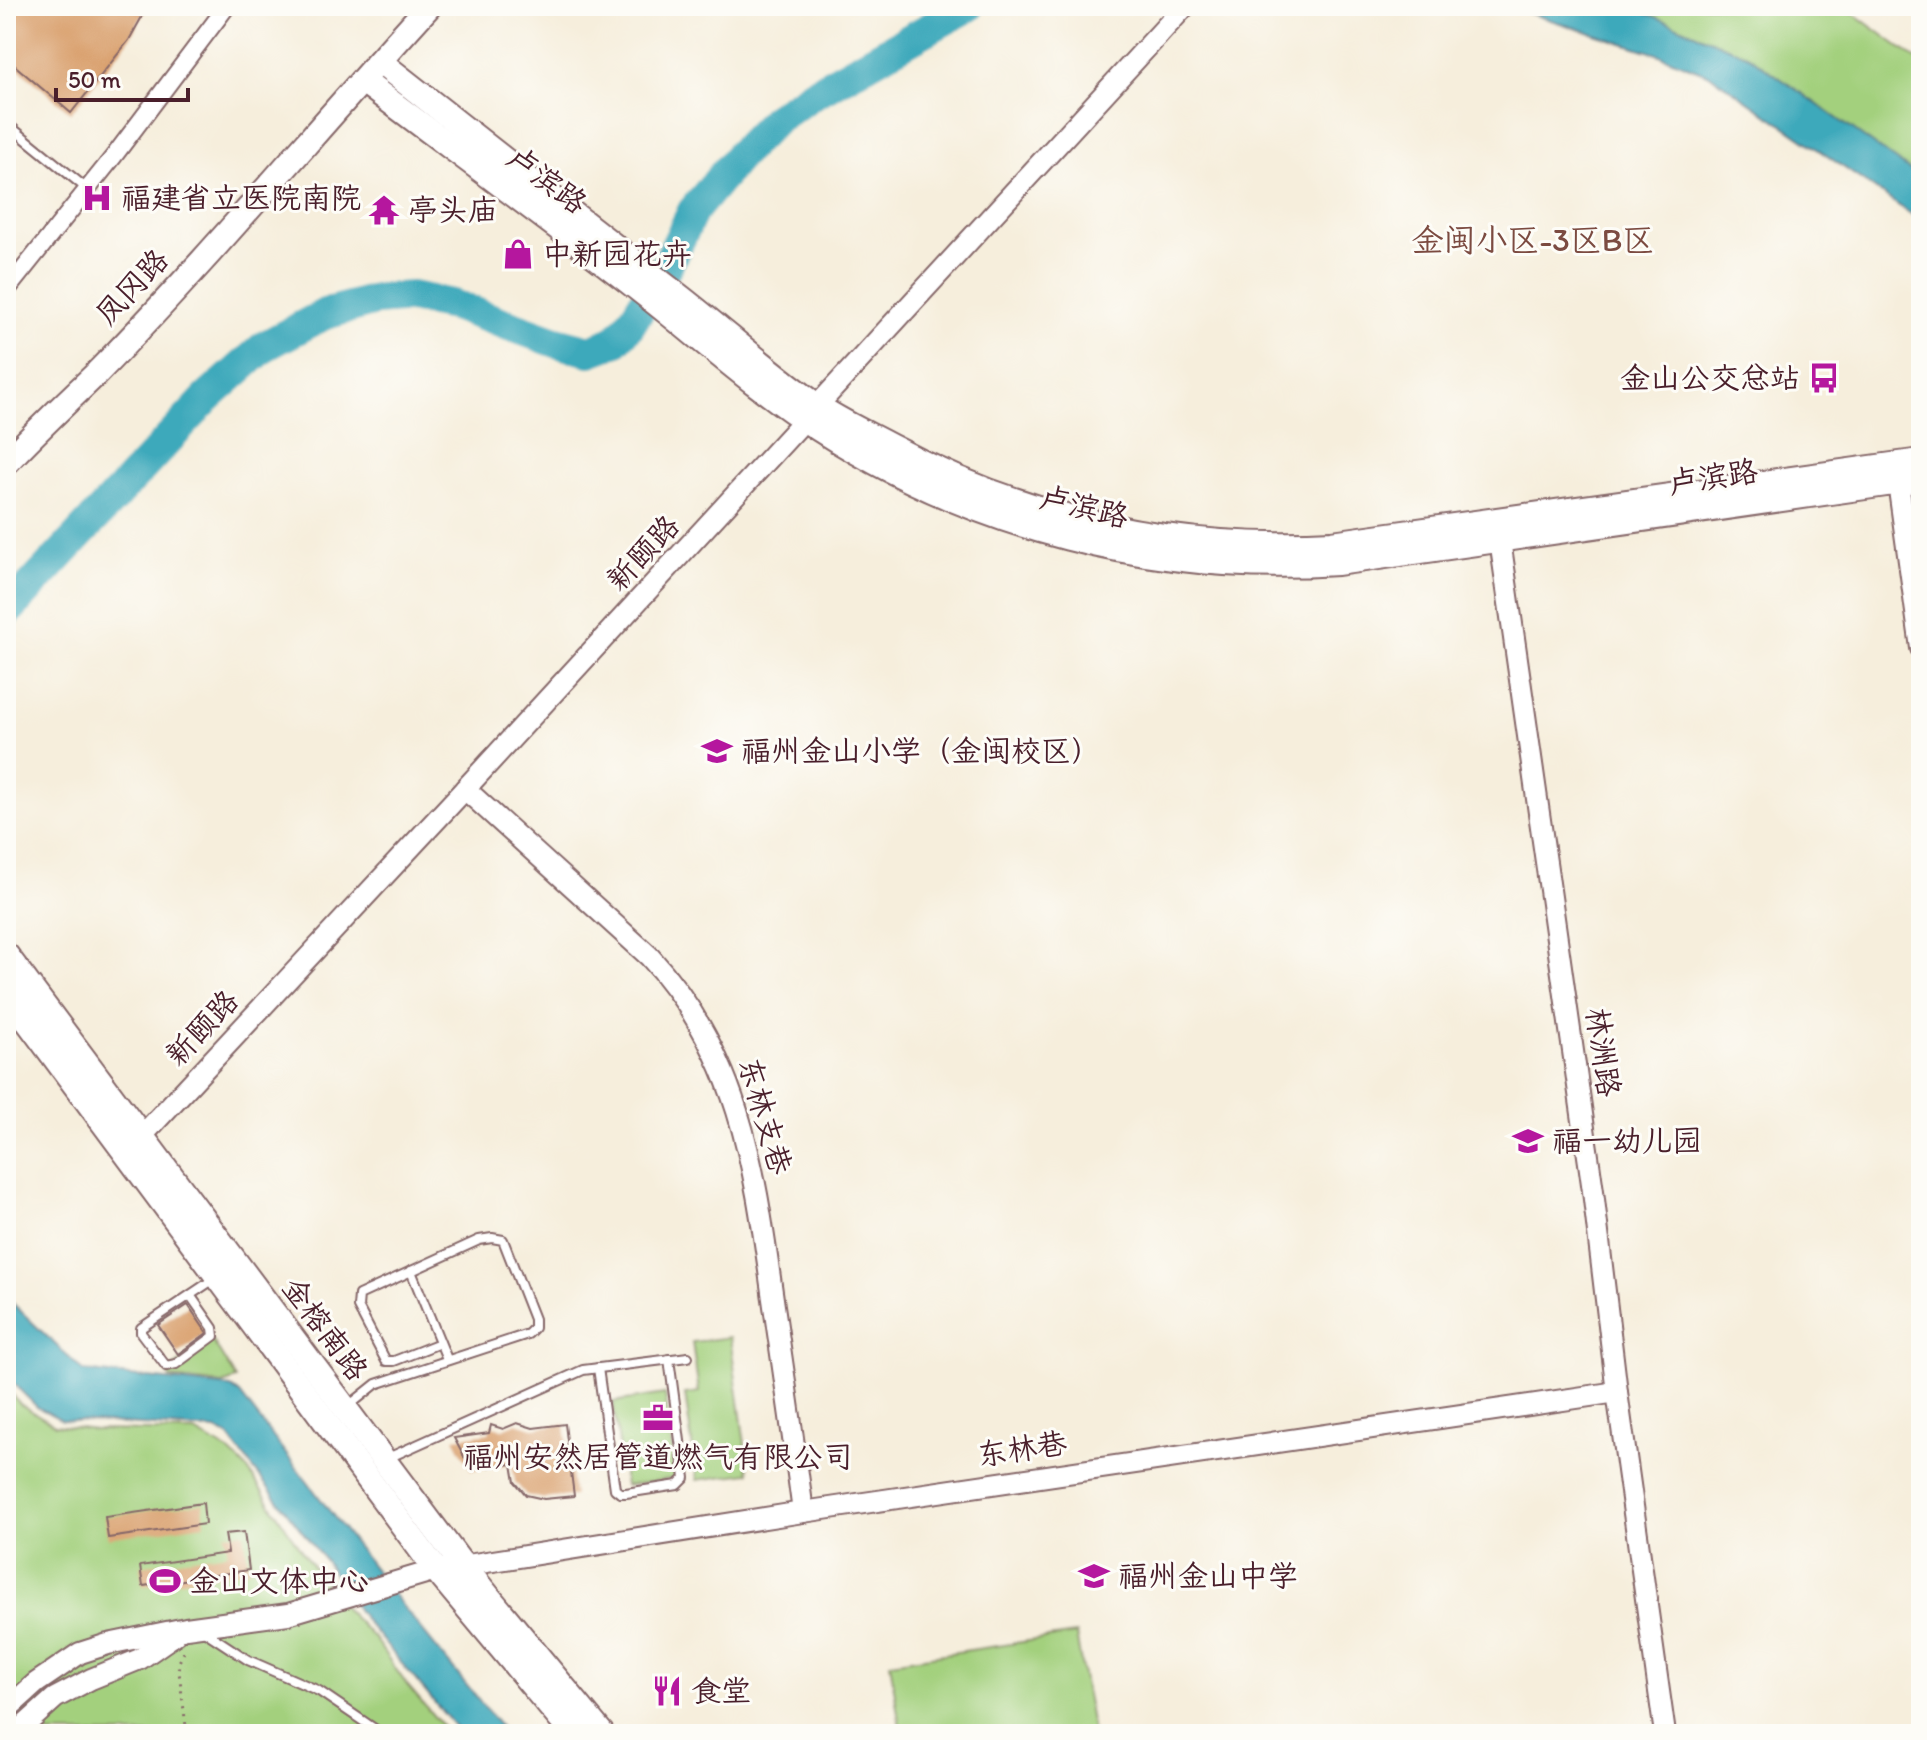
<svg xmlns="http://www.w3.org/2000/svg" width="1927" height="1740" font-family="Itim,'LXGW WenKai TC',sans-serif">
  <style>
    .green { fill: #a3d07d; stroke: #767854; stroke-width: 2 }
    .water { fill: #3ca9bb; stroke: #436473; stroke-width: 2 }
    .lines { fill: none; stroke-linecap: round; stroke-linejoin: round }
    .river { stroke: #3ca9bb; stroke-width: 32 }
    .building { fill: #d89d69 }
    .service-casing { stroke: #866769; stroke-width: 12 }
    .minor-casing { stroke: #866769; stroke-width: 20 }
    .tertiary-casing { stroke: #866769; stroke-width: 24 }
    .secondary-casing { stroke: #866769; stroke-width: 28 }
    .path { stroke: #866769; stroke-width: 3; stroke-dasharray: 2 6; stroke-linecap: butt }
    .service { stroke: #fff; stroke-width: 8 }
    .minor { stroke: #fff; stroke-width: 16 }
    .tertiary { stroke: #fff; stroke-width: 20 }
    .secondary { stroke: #fff; stroke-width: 24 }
    .labels { text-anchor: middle; stroke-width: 6; stroke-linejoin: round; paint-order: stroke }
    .street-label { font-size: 30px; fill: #4a1f2b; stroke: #fdfcf7 }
    .poi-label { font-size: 30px; fill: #4a1f2b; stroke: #fdfcf7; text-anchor: start }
    .neighbourhood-label { font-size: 32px; fill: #7c4b41; stroke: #fdfcf7 }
  </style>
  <rect width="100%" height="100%" fill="#fdfcf7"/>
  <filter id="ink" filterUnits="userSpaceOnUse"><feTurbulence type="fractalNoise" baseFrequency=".0125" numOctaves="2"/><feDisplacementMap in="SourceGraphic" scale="16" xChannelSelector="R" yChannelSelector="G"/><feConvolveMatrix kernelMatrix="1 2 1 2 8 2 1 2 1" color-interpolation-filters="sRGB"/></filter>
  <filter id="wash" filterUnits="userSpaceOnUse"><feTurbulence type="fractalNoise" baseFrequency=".006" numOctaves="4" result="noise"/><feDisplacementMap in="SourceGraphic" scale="32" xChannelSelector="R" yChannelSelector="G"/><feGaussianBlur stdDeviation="1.8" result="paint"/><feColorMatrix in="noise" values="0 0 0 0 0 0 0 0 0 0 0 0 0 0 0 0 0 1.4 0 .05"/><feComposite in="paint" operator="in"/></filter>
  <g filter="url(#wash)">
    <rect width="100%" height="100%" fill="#f6eedc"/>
    <!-- green -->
    <g class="green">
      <path d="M1615 6H1843L1921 63V185Z"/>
      <path d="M730 1337 749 1473 697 1480 685 1394 699 1392 692 1342Z"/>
      <path d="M212 1340 236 1379 223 1384 170 1378 168 1374 171 1369Z"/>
      <path d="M6 1387 20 1404 55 1425 96 1430 195 1432 231 1453 248 1470 303 1553 345 1609 373 1637 407 1685 449 1734H6Z"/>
      <path d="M665 1394 676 1478 625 1486 613 1402Z"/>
      <path d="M1076 1634 1093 1734H901L890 1662Z"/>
    </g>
    <!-- water -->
    <g class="water">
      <path d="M1507 6H1630L1749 56 1921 178V221L1712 76 1660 55Z"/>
      <path d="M6 1297 83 1371 231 1387 240 1394 404 1608 506 1734H461L360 1614 326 1562 228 1436 216 1430 62 1420 37 1407 6 1376Z"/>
    </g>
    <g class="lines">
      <!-- river -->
      <path class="river" d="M6 613 207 398 265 346 325 314 375 300 411 297 453 305 556 342 590 351 614 342 629 326 667 265 693 211 739 156 775 119 816 92 969 6"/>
    </g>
    <g id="blocks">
      <!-- building -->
      <g class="building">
        <path d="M6 6H148L129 40 71 113 6 58Z"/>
        <path d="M188 1305 207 1333 178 1354 158 1325Z"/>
        <path d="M517 1423 533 1428 565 1424 574 1496 544 1499 526 1495 515 1482 512 1464 471 1470 454 1438 489 1433 491 1425 503 1429Z"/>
        <path d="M203 1503 205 1524 108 1538 105 1517Z"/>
        <path d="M244 1532 249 1570 143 1586 140 1566 228 1553 225 1534Z"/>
      </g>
    </g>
  </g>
  <g filter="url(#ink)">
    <use href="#blocks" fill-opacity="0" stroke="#866769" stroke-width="2"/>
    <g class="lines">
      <!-- service casing -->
      <g class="service-casing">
        <g id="service">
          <path d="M6 123 87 189"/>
          <path d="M411 1271 447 1359"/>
          <path d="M190 1295 213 1328 214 1336 176 1364 166 1366 141 1333V1328L217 1277"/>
          <path d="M598 1368 615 1489 620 1493H626L678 1485 685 1478 669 1359"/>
          <path d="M346 1408 376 1384 528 1334 534 1328V1319L503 1240 492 1238 479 1240 359 1295 358 1307 386 1361H394L440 1343"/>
          <path d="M388 1458 583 1370 688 1357"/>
          <path d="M204 1631 248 1660 319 1691 382 1734"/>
        </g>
      </g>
      <!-- minor casing -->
      <g class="minor-casing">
        <path id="minor" d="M6 291 114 156 227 6"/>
      </g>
      <!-- tertiary casing -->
      <g class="tertiary-casing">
        <g id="tertiary">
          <path d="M1896 468 1921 648"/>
          <path d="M1498 526 1593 1191 1617 1392 1665 1734"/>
          <path d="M465 789 649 956C743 1059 755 1173 774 1306 784 1374 794 1443 803 1512"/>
          <path d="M141 1137 465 789 1185 6"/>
          <path d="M6 1710 36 1683 80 1653 108 1644 186 1628 288 1614 436 1570 803 1512 1617 1392"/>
          <path d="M15 1734 55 1698 91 1679 140 1659 176 1634"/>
        </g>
      </g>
      <!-- secondary casing -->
      <g class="secondary-casing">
        <g id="secondary">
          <path d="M380 62C478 139 576 217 675 293 722 329 767 371 816 405 839 421 866 433 890 446 1028 520 1176 551 1332 543L1921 461"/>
          <path d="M363 81C453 149 544 216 633 285 694 332 755 388 819 429 973 528 1155 575 1337 563L1921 479"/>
          <path d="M6 463C35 432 66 403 97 373 213 255 318 127 429 6"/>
          <path d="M6 955 463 1566 602 1734"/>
          <path d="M6 992 436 1570 573 1734"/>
        </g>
      </g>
      <!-- path -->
      <path class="path" d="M184 1652 178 1664 187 1734"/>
      <!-- service -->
      <use href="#service" class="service"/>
      <!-- minor -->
      <use href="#minor" class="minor"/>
      <!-- tertiary -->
      <use href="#tertiary" class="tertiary"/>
      <!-- secondary -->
      <use href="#secondary" class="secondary"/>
    </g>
  </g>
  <!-- icons -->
  <defs>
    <g id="hospital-bare" transform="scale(2.4)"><path d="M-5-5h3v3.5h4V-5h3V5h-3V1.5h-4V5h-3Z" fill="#b5179e" stroke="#fdfcf7" stroke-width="2.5" paint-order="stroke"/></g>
    <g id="temple-bare" transform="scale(2.4)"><path d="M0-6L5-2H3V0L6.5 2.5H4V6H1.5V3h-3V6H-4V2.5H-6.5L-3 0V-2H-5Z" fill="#b5179e" stroke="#fdfcf7" stroke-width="2.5" paint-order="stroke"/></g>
    <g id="shop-bare" transform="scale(2.4)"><path d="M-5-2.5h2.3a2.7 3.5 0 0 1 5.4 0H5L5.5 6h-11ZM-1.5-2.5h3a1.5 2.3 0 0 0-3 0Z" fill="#b5179e" stroke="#fdfcf7" stroke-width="2.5" paint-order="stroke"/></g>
    <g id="bus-bare" transform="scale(2.4)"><path d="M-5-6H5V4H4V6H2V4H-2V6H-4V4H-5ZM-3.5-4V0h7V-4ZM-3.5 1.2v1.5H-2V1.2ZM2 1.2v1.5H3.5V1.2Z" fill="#b5179e" stroke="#fdfcf7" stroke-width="2.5" paint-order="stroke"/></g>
    <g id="school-bare" transform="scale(2.4)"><path d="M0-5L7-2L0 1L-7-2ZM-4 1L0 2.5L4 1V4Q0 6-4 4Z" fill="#b5179e" stroke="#fdfcf7" stroke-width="2.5" paint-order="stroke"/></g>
    <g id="office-bare" transform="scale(2.4)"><path d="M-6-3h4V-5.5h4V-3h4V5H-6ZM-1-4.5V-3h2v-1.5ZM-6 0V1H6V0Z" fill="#b5179e" stroke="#fdfcf7" stroke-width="2.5" paint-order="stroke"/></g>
    <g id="stadium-bare" transform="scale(2.4)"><path d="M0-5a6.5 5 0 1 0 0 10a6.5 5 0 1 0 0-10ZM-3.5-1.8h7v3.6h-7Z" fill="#b5179e" stroke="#fdfcf7" stroke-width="2.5" paint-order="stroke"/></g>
    <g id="restaurant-bare" transform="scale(2.4)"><path d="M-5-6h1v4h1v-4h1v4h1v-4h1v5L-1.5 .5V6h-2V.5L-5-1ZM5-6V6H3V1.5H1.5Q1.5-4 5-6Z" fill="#b5179e" stroke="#fdfcf7" stroke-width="2.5" paint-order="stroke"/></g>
  </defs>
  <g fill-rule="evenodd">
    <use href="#hospital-bare" x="97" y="198"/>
    <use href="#temple-bare" x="384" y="210"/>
    <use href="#shop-bare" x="518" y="254"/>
    <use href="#bus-bare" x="1824" y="378"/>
    <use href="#school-bare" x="717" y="751"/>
    <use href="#school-bare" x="1528" y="1141"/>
    <use href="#office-bare" x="658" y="1418"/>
    <use href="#school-bare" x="1094" y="1576"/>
    <use href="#stadium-bare" x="165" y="1581"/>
    <use href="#restaurant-bare" x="667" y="1691"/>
  </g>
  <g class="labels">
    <!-- street labels -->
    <g class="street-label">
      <text transform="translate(547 180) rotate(37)" y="10">卢滨路</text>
      <text transform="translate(132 287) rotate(-47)" y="10">凤冈路</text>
      <text transform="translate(1713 477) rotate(-8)" y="10">卢滨路</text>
      <text transform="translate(1084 507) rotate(14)" y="10">卢滨路</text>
      <text transform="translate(643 553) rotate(-47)" y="10">新颐路</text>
      <text transform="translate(202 1028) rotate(-47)" y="10">新颐路</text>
      <text transform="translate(1603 1052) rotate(82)" y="10">林洲路</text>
      <text transform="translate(765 1116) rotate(74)" y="10">东林支巷</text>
      <text transform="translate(325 1329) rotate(53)" y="10">金榕南路</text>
      <text transform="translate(1022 1449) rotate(-8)" y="10">东林巷</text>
    </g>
    <!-- poi labels -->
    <g class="poi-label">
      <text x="121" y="208">福建省立医院南院</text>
      <text x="408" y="220">亭头庙</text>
      <text x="542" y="264">中新园花卉</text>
      <text x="1800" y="388" text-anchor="end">金山公交总站</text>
      <text x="741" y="761">福州金山小学（金闽校区）</text>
      <text x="1552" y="1151">福一幼儿园</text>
      <text x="658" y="1467" text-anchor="middle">福州安然居管道燃气有限公司</text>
      <text x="1118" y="1586">福州金山中学</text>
      <text x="189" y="1591">金山文体中心</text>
      <text x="691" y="1701">食堂</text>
    </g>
    <!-- neighbourhood labels -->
    <g class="neighbourhood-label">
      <text x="1533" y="251">金闽小区-3区B区</text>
    </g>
  </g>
  <!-- margin -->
  <rect width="1927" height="1740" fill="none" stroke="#fdfcf7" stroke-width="32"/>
  <!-- scale -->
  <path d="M56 88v12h132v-12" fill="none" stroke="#4a1f2b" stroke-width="4"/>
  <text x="68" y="88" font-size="24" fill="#4a1f2b" stroke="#fdfcf7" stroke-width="6" paint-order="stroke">50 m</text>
</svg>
